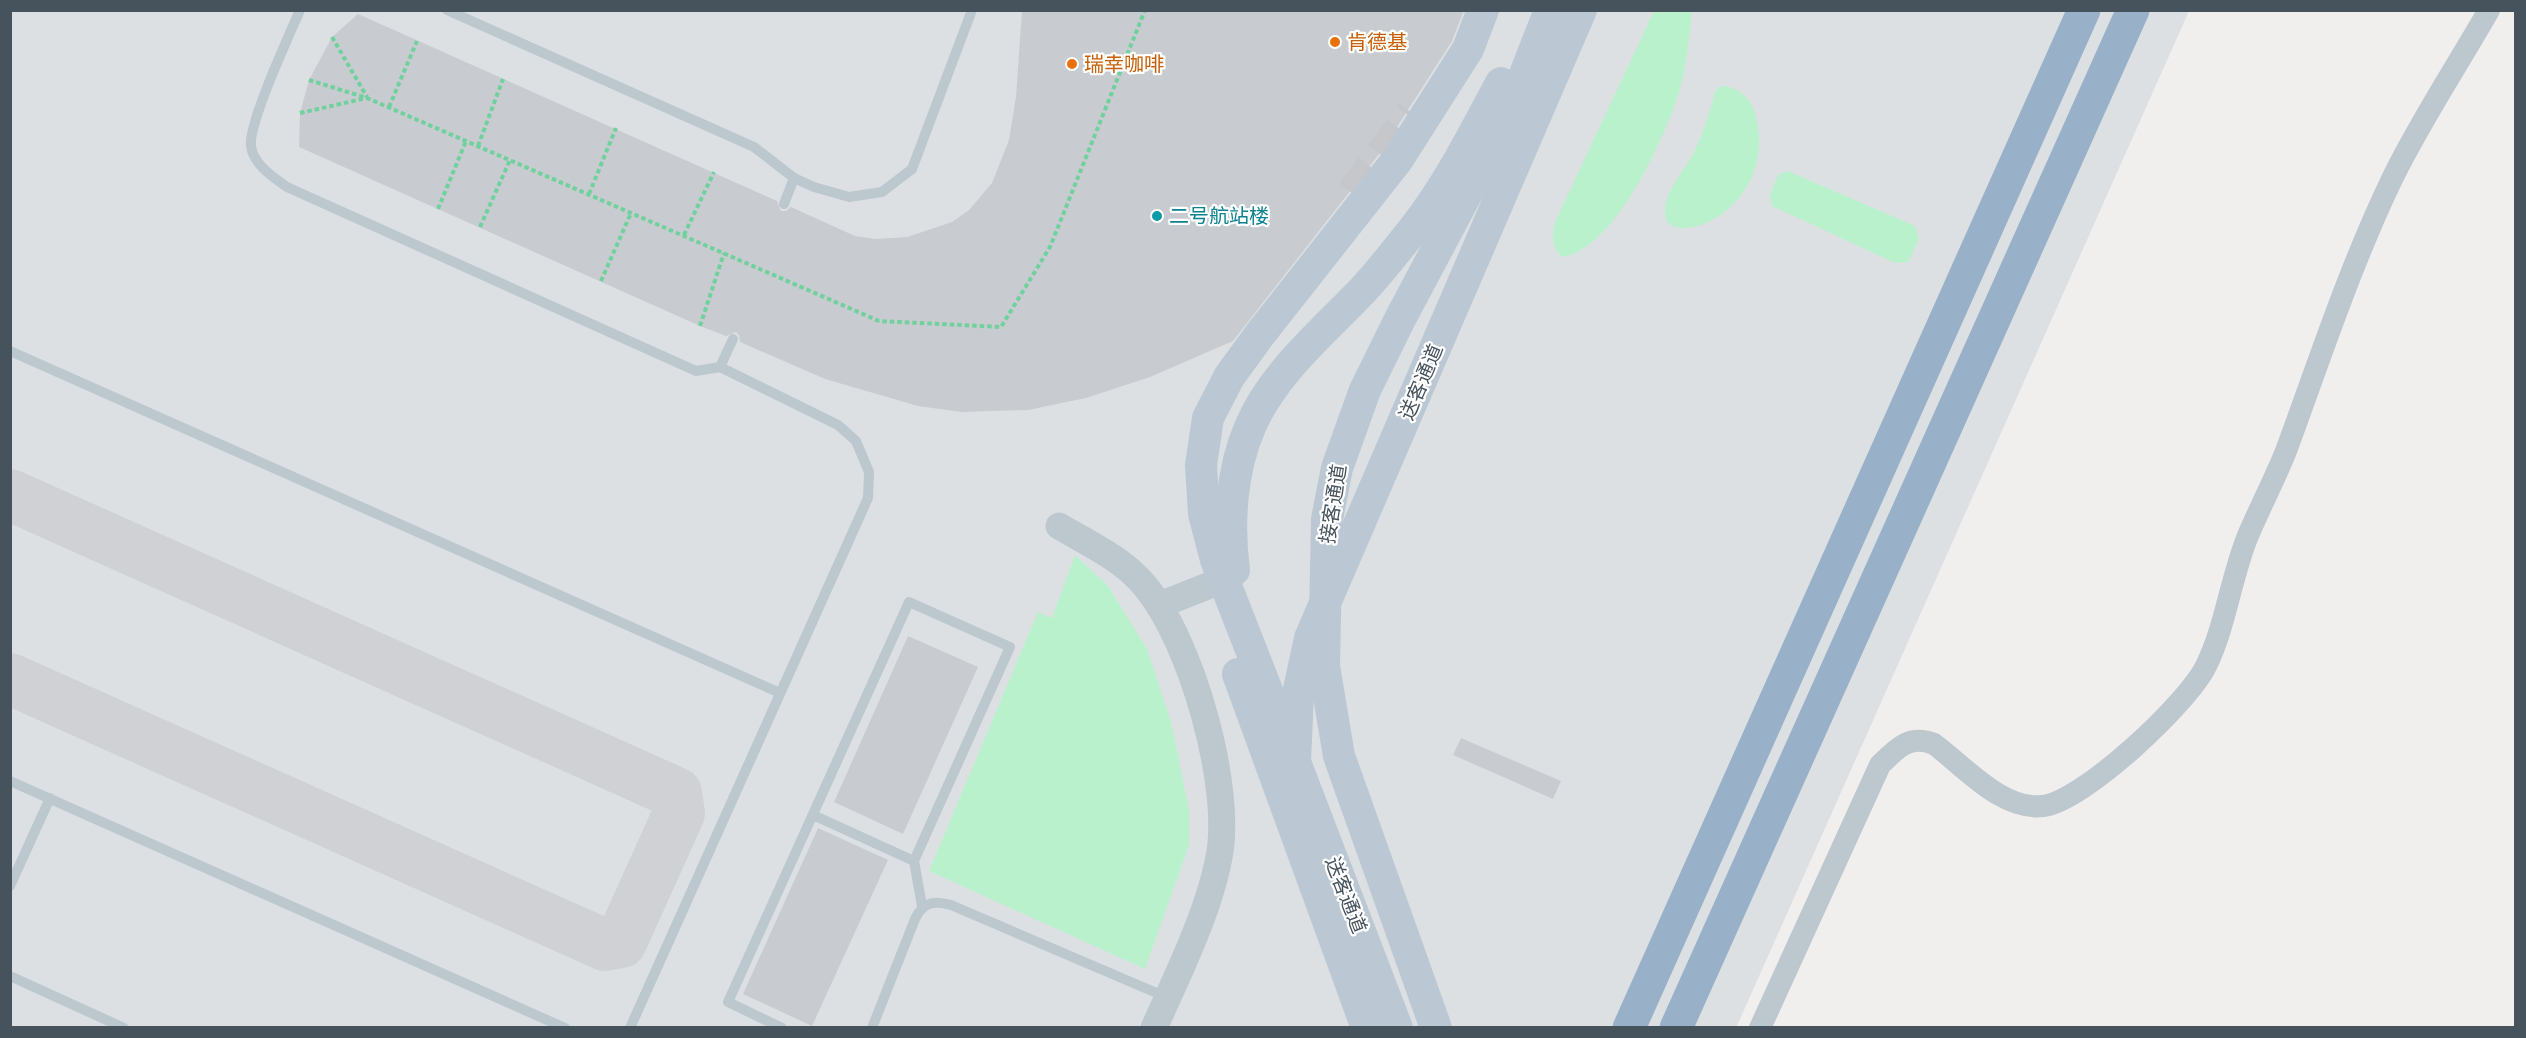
<svg xmlns="http://www.w3.org/2000/svg" width="2526" height="1038" font-family="Poppins,'Noto Sans SC',sans-serif">
  <style>
    .airport { fill: #dde0e3 }
    .green { fill: #baf1cd }
    .lines { fill: none; stroke-linecap: round; stroke-linejoin: round }
    .taxiway { stroke: #d0d1d4; stroke-width: 52 }
    .building { fill: #c8ccd1 }
    .secondary-tunnel { stroke: #c6c7ca; stroke-width: 32; stroke-dasharray: 32 16; stroke-linecap: butt }
    .path { stroke: #71d19d; stroke-width: 4; stroke-dasharray: 4.5 3; stroke-linecap: butt }
    .service { stroke: #bcc7ce; stroke-width: 10 }
    .minor { stroke: #bcc7ce; stroke-width: 22 }
    .tertiary { stroke: #bcc7ce; stroke-width: 27 }
    .secondary { stroke: #bbc8d3; stroke-width: 32 }
    .trunk { stroke: #98b1c8; stroke-width: 33 }
    .food-dot { fill: #e8710a; stroke: #fff; stroke-width: 2 }
    .culture-dot { fill: #0f9aa8; stroke: #fff; stroke-width: 2 }
    .labels { text-anchor: middle; stroke-width: 4.5; stroke-linejoin: round; paint-order: stroke }
    .food-label { font-size: 20px; fill: #c56008; stroke: #fff; text-anchor: start }
    .culture-label { font-size: 20px; fill: #0d838f; stroke: #fff; text-anchor: start }
    .street-label { font-size: 20px; fill: #46535d; stroke: #fff }
  </style>
  <rect width="100%" height="100%" fill="#f1eeee"/>
  <!-- airport -->
  <path class="airport" d="M10 11H2189L1736 1028 11 1027Z"/>
  <!-- green -->
  <g class="green">
    <path d="M1654 11H1692C1689 38 1687 65 1679 92 1665 138 1614 250 1562 257 1551 246 1552 236 1555 222Z"/>
    <path d="M1725 86C1741 89 1752 100 1756 116 1779 212 1667 252 1665 214 1664 191 1684 172 1694 152 1703 133 1710 113 1715 92L1719 87Z"/>
    <path d="M1788 171 1915 226 1919 239 1908 262 1895 263 1772 206 1770 195 1778 175Z"/>
    <path d="M1075 555 1108 586 1147 649 1171 722 1189 810V845L1145 969 929 871 1038 612 1052 618Z"/>
  </g>
  <g class="lines">
    <!-- taxiway -->
    <path class="taxiway" d="M10 495 676 793 679 813 621 942 605 945 10 679"/>
  </g>
  <!-- building -->
  <g class="building">
    <path d="M1022 10H1464L1452 41 1383 149 1233 341 1150 377 1086 398 1028 410 961 412 918 406 825 379 740 342 739 335 736 332 726 336 700 326 299 147 300 113 309 80 332 37 358 14 777 201 781 211H786L791 207 855 236 876 239 907 237 952 222 969 210 992 183 1009 140 1016 97Z"/>
    <path d="M908 636 978 667 903 834 834 802Z"/>
    <path d="M1461 738 1561 781 1553 799 1453 755Z"/>
    <path d="M818 828 888 860 812 1026 743 994Z"/>
  </g>
  <g class="lines">
    <!-- secondary-tunnel -->
    <path class="secondary-tunnel" d="M1352 193 1412 113"/>
    <!-- path -->
    <g class="path">
      <path d="M332 37 367 97"/>
      <path d="M309 80 367 98 879 321 1001 327 1050 247 1145 10"/>
      <path d="M389 107 417 41"/>
      <path d="M300 113 367 98"/>
      <path d="M478 146 503 79"/>
      <path d="M589 194 616 128"/>
      <path d="M438 209 466 141"/>
      <path d="M480 227 510 160"/>
      <path d="M684 235 714 172"/>
      <path d="M601 281 631 213"/>
      <path d="M700 326 724 253"/>
    </g>
    <!-- service -->
    <g class="service">
      <path d="M300 10C289 36 248 124 251 146 253 164 273 177 287 187L696 371 720 367 838 425 856 441 869 472 868 498 630 1028"/>
      <path d="M447 10 754 147 794 178 814 187 849 197 882 192 912 169 972 10"/>
      <path d="M784 204 794 178"/>
      <path d="M10 351 780 693"/>
      <path d="M720 367 733 339"/>
      <path d="M10 781 565 1028"/>
      <path d="M813 815 914 861"/>
      <path d="M10 886 50 798"/>
      <path d="M10 976 124 1028"/>
      <path d="M782 1028 728 1002 909 602 1010 647 914 861 922 906"/>
      <path d="M872 1028 915 919C923 902 934 900 951 905L1166 997"/>
    </g>
    <!-- minor -->
    <path class="minor" d="M1760 1028 1880 765C1897 748 1910 734 1934 744 1964 766 2002 811 2043 806 2084 801 2188 703 2206 666 2225 628 2231 578 2247 538 2259 509 2274 481 2286 451 2320 359 2350 266 2393 177 2421 120 2457 66 2489 10"/>
    <!-- tertiary -->
    <g class="tertiary">
      <path d="M1059 526C1089 544 1123 559 1145 586 1191 640 1233 787 1219 857 1209 912 1177 976 1154 1028"/>
      <path d="M1160 605 1210 585"/>
    </g>
    <!-- secondary -->
    <g class="secondary">
      <path d="M1234 570C1228 524 1231 471 1250 427 1273 373 1323 332 1362 291 1380 272 1396 251 1412 231 1448 186 1474 133 1501 83"/>
      <path d="M1238 674 1367 1028"/>
      <path d="M1289 747 1216 560 1204 514 1201 465 1208 418 1229 377 1261 333 1398 159 1468 49 1483 10"/>
      <path d="M1397 1028 1295 762 1298 694 1310 638 1581 10"/>
      <path d="M1436 1028 1339 756 1324 666 1327 519 1337 468 1365 390 1400 319 1511 110 1550 10"/>
    </g>
    <!-- trunk -->
    <g class="trunk">
      <path d="M1629 1028 2084 10"/>
      <path d="M1676 1028 2133 10"/>
    </g>
  </g>
  <!-- markers -->
  <g class="food-dot">
    <circle cx="1335" cy="42" r="6"/>
    <circle cx="1072" cy="64" r="6"/>
  </g>
  <circle class="culture-dot" cx="1157" cy="216" r="6"/>
  <g class="labels">
    <!-- food labels -->
    <g class="food-label">
      <text x="1347" y="49">肯德基</text>
      <text x="1084" y="71">瑞幸咖啡</text>
    </g>
    <!-- culture labels -->
    <g class="culture-label">
      <text x="1169" y="223">二号航站楼</text>
    </g>
    <!-- street labels -->
    <g class="street-label">
      <text transform="translate(1421 382) rotate(-67)" y="7">送客通道</text>
      <text transform="translate(1333 504) rotate(-81)" y="7">接客通道</text>
      <text transform="translate(1346 895) rotate(69)" y="7">送客通道</text>
    </g>
  </g>
  <!-- border -->
  <rect width="2526" height="1038" fill="none" stroke="#46535d" stroke-width="24"/>
</svg>
